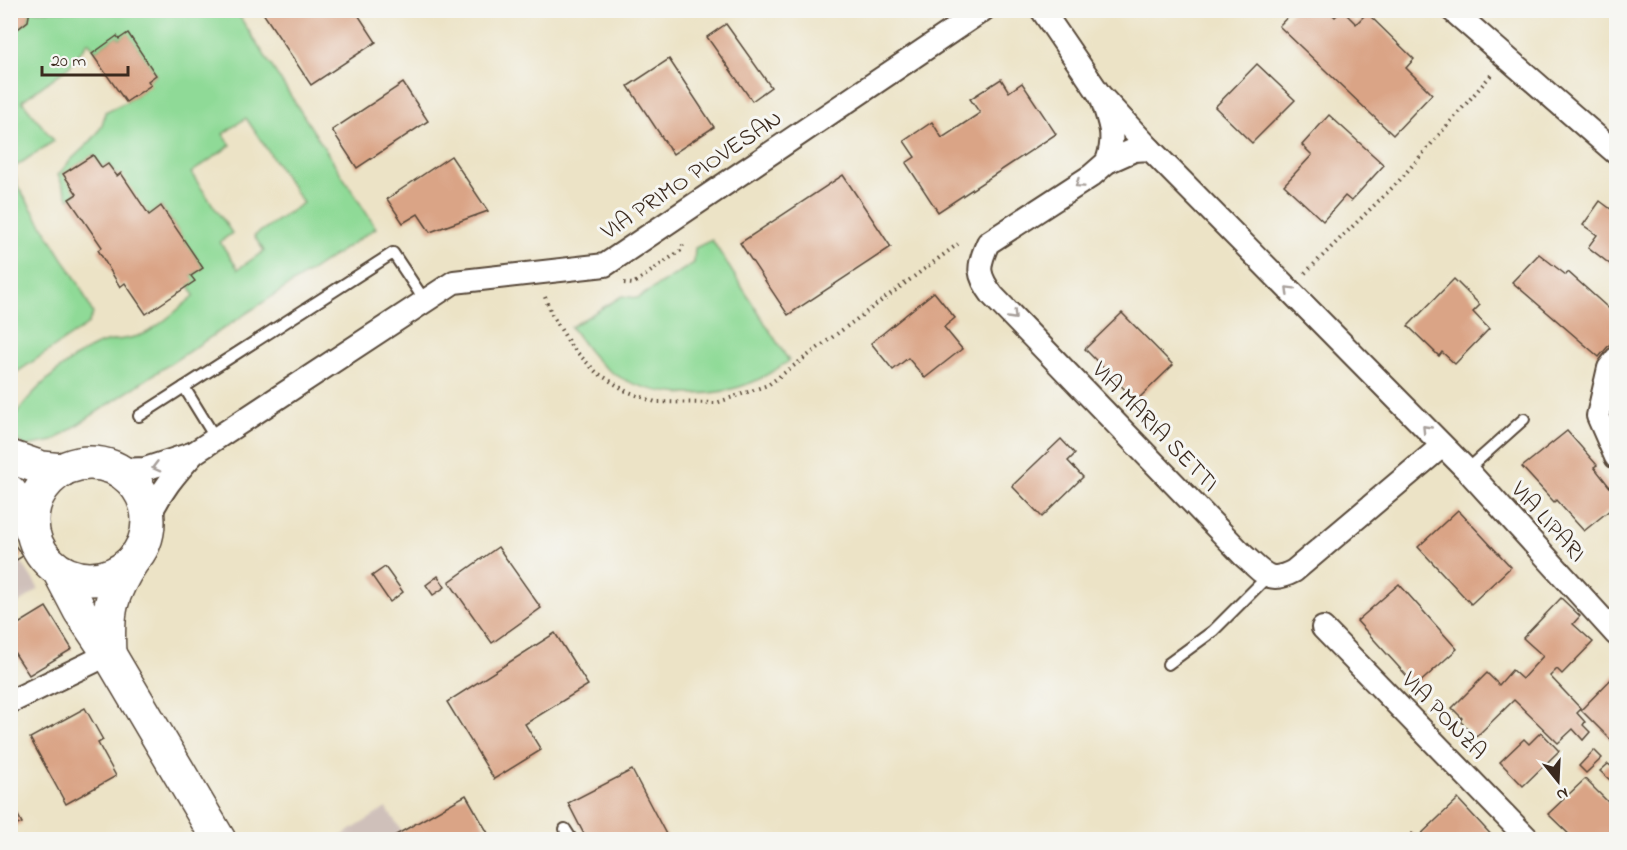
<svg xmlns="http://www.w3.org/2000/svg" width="1627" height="850" font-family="'Indie Flower',sans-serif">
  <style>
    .industrial { fill: #cfc0ba }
    .green { fill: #8fda97; stroke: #65825a; stroke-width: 1.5; fill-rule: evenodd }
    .building { fill: #daa486 }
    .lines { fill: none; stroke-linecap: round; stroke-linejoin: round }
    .lane-casing { stroke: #564637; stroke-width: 14 }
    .street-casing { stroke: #564637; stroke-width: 26 }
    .primary-casing { stroke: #564637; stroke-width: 36 }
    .path { stroke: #564637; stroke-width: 4; stroke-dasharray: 1.5 4.5; stroke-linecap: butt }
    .lane { stroke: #fff; stroke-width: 10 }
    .street { stroke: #fff; stroke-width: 22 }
    .primary { stroke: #fff; stroke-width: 33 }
    .oneway { stroke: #a79f9a }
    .labels { text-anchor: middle; stroke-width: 6; stroke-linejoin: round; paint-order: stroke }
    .street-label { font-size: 24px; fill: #3b2a1e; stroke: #f6f6f2 }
  </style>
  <rect width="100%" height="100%" fill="#f6f6f2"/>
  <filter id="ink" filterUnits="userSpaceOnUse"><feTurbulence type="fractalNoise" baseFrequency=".0167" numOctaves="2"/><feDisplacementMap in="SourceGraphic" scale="12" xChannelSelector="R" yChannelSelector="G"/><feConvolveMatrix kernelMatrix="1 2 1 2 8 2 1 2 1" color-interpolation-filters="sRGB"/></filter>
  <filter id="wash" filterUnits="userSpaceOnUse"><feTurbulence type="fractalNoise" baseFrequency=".008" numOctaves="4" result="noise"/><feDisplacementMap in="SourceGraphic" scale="24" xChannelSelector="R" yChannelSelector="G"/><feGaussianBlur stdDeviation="1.35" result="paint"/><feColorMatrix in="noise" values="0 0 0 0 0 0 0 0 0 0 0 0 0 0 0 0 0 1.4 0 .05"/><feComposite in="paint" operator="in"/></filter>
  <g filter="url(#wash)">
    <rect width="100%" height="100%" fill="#ece3c6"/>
    <!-- industrial -->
    <g class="industrial">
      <path d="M10 544 39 589 11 609H10Z"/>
      <path d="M466 795 492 839 335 840 386 808 402 831Z"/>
    </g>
    <!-- green -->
    <g class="green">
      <path d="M30 11H236L376 228 53 441 26 446 11 436C11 431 10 426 12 422 25 395 70 357 97 345 113 338 131 341 146 333 163 324 179 308 194 296L189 284 194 281 191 276 203 268 161 206 149 215 108 164 102 168 93 155 64 174 77 194 69 199 58 175C64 168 70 160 77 154 91 141 103 132 105 112L126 102 150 85 148 81 156 75 128 34 119 39 117 36 96 51 88 42 69 67 22 101 54 141 13 168 18 187 79 284 93 314 87 325 11 376V35L28 21ZM246 118 303 203 254 236 264 251 238 269 220 242 232 233 191 173 231 145 223 134Z"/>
      <path d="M712 240 789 361C777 369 765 377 753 382 709 401 646 398 607 369 592 358 582 342 571 327L622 296 638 298 694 263 695 248Z"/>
    </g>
    <g id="blocks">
      <!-- building -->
      <g class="building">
        <path d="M10 10H30L28 21 10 35Z"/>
        <path d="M261 10H355L376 42 311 85Z"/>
        <path d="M1294 10H1328L1335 17 1342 10 1356 24 1367 13 1414 59 1406 68 1432 94 1393 135 1279 26Z"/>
        <path d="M726 24 771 87 752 101 707 37Z"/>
        <path d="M128 33 156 75 148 81 151 85 126 102 92 54 117 36 119 39Z"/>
        <path d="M669 59 714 127 673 154 628 86Z"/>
        <path d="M1257 64 1295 100 1252 143 1215 107Z"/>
        <path d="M1001 79 1009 92 1022 83 1056 134 938 212 906 163 915 157 904 141 932 122 942 138 980 113 970 99Z"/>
        <path d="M403 83 428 121 357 168 332 130Z"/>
        <path d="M1329 115 1384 165 1351 201 1345 196 1323 221 1284 185 1312 155 1302 145Z"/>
        <path d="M93 155 102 168 108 164 117 176 121 173 149 215 161 206 203 268 191 276 195 281 146 314 125 283 120 287 98 250 102 247 69 199 77 194 63 174Z"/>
        <path d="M451 156 488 211 430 232 418 214 403 223 387 199Z"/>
        <path d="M843 175 891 247 788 315 740 243Z"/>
        <path d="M1600 201 1616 213V257L1611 265 1588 247 1597 235 1583 225Z"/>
        <path d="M1539 254 1566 275 1568 272 1616 315V337L1599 357 1512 282Z"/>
        <path d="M1454 279 1480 305 1473 312 1489 329 1455 364 1442 352 1439 356 1408 326Z"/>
        <path d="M934 292 955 318 944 327 962 349 925 378 908 358 893 370 871 343Z"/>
        <path d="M1122 313 1173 365 1136 401 1085 349Z"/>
        <path d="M1567 431 1597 465 1594 467 1616 495V505L1584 531 1556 500 1554 502 1522 467Z"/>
        <path d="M1061 439 1075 454 1068 461 1083 477 1042 517 1012 486Z"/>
        <path d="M1458 510 1511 567 1471 604 1418 547Z"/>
        <path d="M10 539 23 556 10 564Z"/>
        <path d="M498 547 541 608 492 643 449 582Z"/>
        <path d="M385 567 403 592 390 602 372 576Z"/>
        <path d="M438 576 445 587 433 595 426 585Z"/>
        <path d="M1399 584 1457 649 1416 686 1357 621Z"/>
        <path d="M1561 598 1580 616 1573 624 1593 642 1562 674 1557 669 1550 676 1581 709 1577 713 1585 722 1583 725 1590 732 1583 740 1573 729 1558 743 1514 700 1476 737 1460 721 1462 718 1452 708 1487 673 1499 685 1512 670 1522 679 1543 656 1523 638Z"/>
        <path d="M46 607 72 649 29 675 10 646V629Z"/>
        <path d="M555 633 588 685 525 724 541 750 494 779 447 702Z"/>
        <path d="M1616 674V743L1615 744 1581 710Z"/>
        <path d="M85 708 103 740 98 743 116 776 66 804 30 738Z"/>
        <path d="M1541 732 1559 751 1523 786 1500 762 1524 739 1529 744Z"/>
        <path d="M1594 750 1602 758 1586 773 1579 766Z"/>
        <path d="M1616 761V774L1610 780 1600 771 1608 764 1611 766Z"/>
        <path d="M632 770 669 840H587L568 803Z"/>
        <path d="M1585 779 1616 810V840H1575L1548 814Z"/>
        <path d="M466 795 492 840H387Z"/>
        <path d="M1458 799 1496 840H1404L1412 833 1417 838Z"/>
        <path d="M10 801 22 823 10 828Z"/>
      </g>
    </g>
  </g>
  <g filter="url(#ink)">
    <use href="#blocks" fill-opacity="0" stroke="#564637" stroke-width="1.5"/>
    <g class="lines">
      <!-- lane casing -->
      <g class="lane-casing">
        <g id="lane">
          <path d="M184 387 216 439"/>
          <path d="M139 416 393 253 425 301"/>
          <path d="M1467 470 1524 419"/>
          <path d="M1168 664 1213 631 1268 576"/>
          <path d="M565 829 572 840"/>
        </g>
      </g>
      <!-- street casing -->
      <g class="street-casing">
        <g id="street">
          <path d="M1042 10 1100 95 1150 149"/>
          <path d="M1452 10 1616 153"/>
          <path d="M1102 99C1110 125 1116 135 1107 162"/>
          <path d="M1616 359 1609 368 1598 416 1616 457"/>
          <path d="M1442 446 1294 571C1268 585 1263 572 1244 556L993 296C977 275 977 267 988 243L1091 176 1107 162 1134 150 1150 149 1467 470 1616 634"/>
          <path d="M194 453 454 282 605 265 983 10"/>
          <path d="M119 470 145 469 194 453C174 475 161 491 148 518"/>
          <path d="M1323 628 1529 840"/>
          <path d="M10 702 109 654"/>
        </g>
      </g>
      <!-- primary casing -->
      <g class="primary-casing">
        <g id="primary">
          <path d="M10 457 42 468 62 470"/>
          <circle cx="90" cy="521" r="58"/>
          <path d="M10 492 24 513 32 531"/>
          <path d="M59 571 80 611 109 654 219 840"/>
          <path d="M109 654C107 612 109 596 133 560"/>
        </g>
      </g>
      <!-- path -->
      <g class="path">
        <path d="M1305 273 1398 182 1491 75"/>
        <path d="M624 283 633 284 680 251 683 245"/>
        <path d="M545 297 551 313 571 346 596 372 626 391 655 402 716 403 768 385 958 244"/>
      </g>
      <!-- lane -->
      <use href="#lane" class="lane"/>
      <!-- street -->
      <use href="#street" class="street"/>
      <!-- primary -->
      <use href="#primary" class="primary"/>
    </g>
    <!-- one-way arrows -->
    <defs><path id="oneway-chevron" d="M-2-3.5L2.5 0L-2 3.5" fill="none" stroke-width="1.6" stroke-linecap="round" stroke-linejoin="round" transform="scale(1.5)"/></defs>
    <g class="oneway">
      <use href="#oneway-chevron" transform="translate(1079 184) rotate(146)"/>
      <use href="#oneway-chevron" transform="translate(1289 290) rotate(-135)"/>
      <use href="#oneway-chevron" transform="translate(1013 316) rotate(46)"/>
      <use href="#oneway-chevron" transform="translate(1426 429) rotate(-134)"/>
      <use href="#oneway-chevron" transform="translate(156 467) rotate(165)"/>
    </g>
  </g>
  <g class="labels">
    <!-- street labels -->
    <g class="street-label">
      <text transform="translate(691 174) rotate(-34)" y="8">VIA PRIMO PIOVESAN</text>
      <text transform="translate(1156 426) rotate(46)" y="8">VIA MARIA SETTI</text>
      <text transform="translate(1549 521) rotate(48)" y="8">VIA LIPARI</text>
      <text transform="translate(1445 715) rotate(46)" y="8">VIA PONZA</text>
    </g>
  </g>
  <!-- margin -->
  <rect width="1627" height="850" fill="none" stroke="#f6f6f2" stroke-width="36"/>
  <!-- north arrow -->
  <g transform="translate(1558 781) rotate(162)" stroke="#f6f6f2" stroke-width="4.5" paint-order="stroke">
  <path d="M0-4.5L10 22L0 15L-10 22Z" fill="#3b2a1e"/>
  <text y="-9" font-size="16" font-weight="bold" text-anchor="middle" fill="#3b2a1e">N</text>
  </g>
  <!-- scale -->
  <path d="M42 66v9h86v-9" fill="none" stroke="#3b2a1e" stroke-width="3"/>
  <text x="51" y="66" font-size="18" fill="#3b2a1e" stroke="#f6f6f2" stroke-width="4.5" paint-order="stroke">20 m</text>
</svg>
